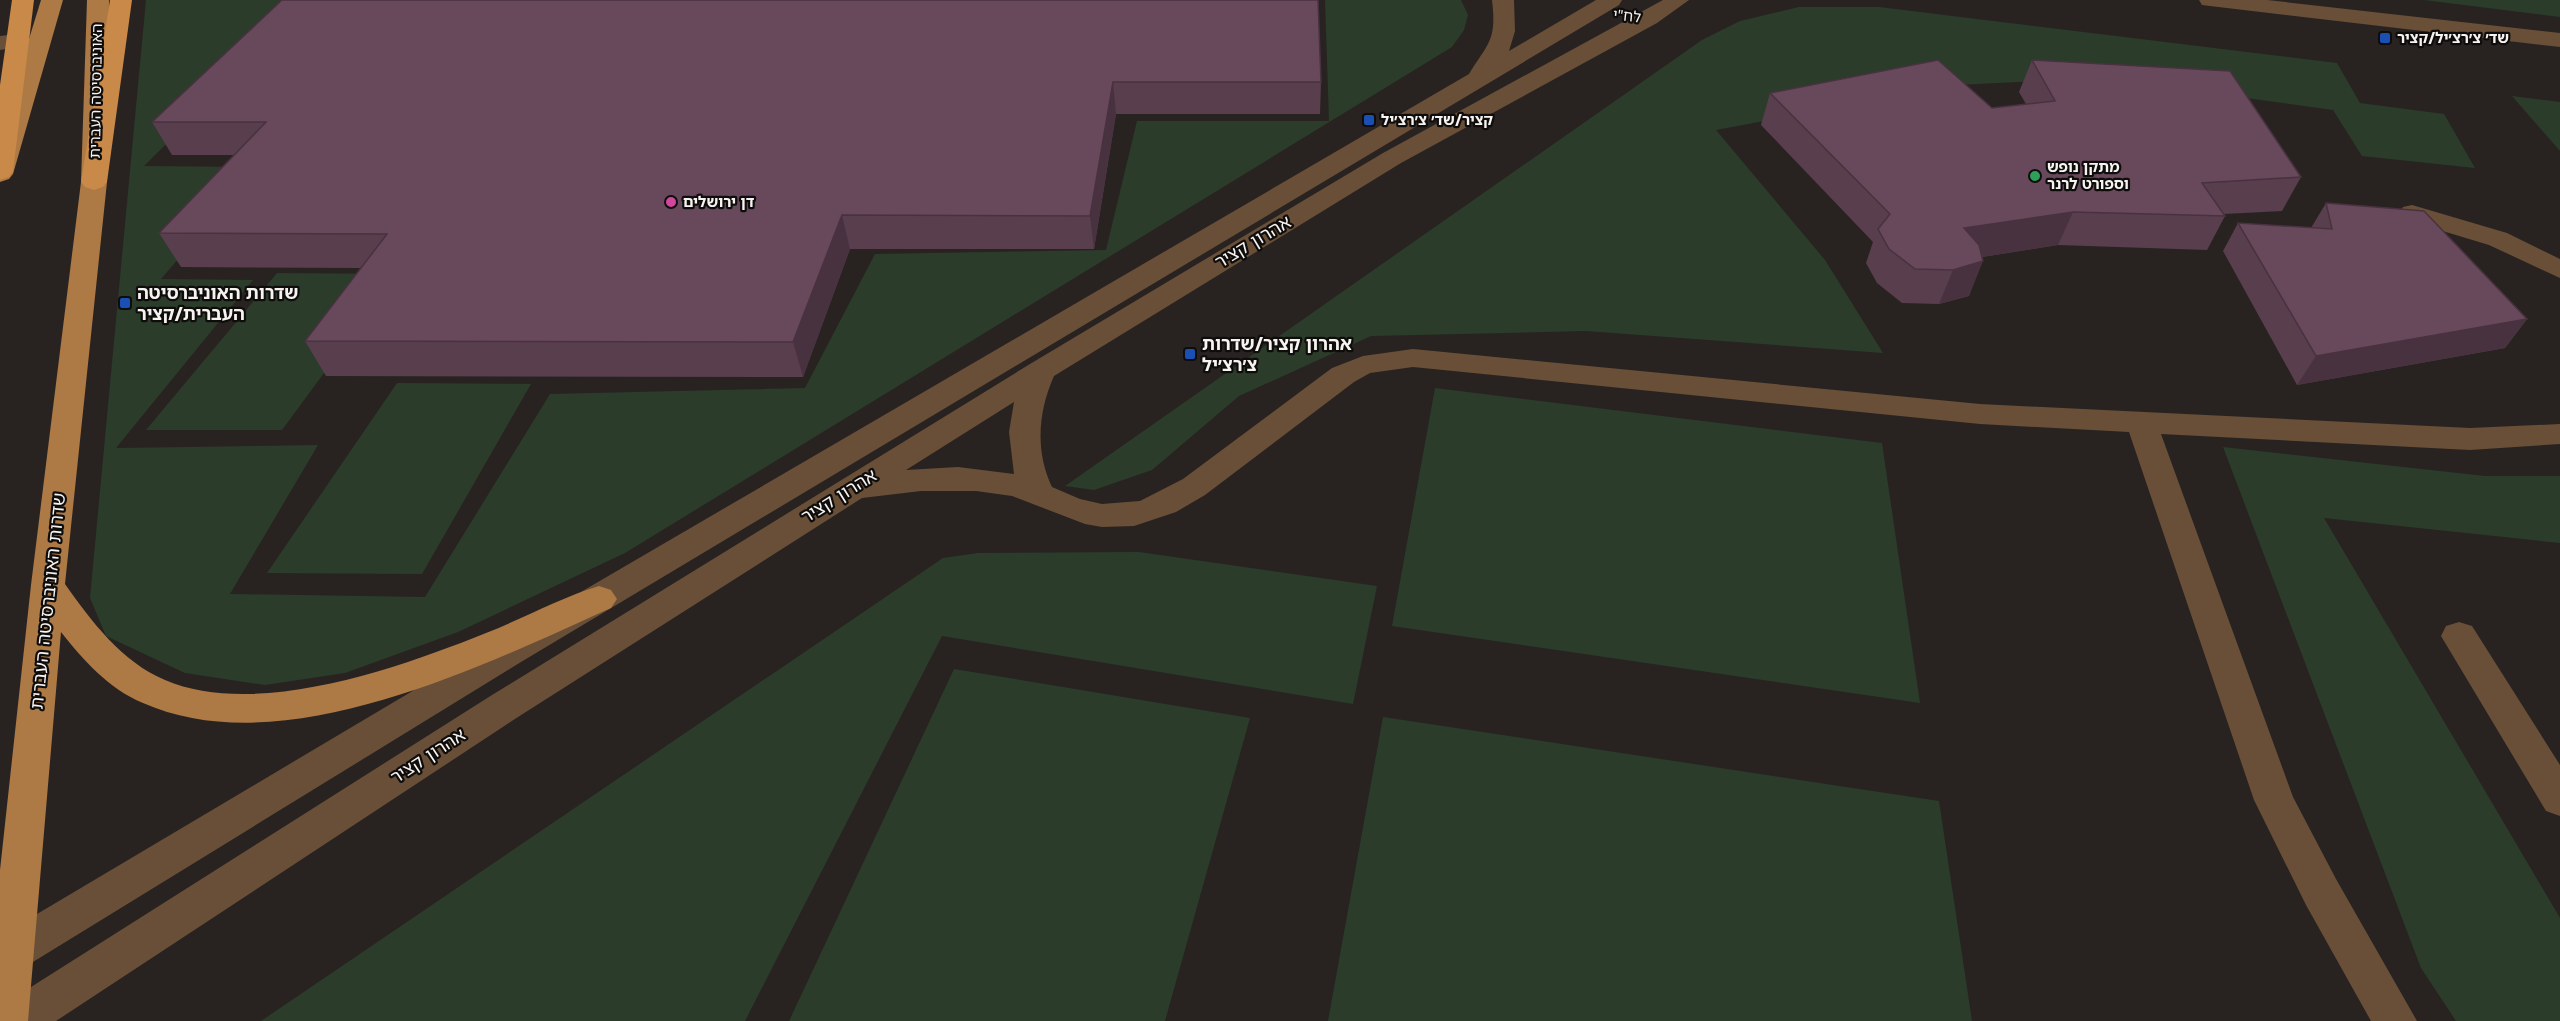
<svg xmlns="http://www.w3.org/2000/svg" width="2560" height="1021" font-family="'Work Sans','Noto Sans Hebrew',sans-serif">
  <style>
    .green { fill: #2b3c2a }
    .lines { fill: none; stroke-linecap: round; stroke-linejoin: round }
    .minor { fill: #694f37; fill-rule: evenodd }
    .major { fill: #ad7945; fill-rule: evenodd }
    .highway { fill: #c88949; fill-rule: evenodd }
    .wall { fill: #593e4e }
    .shaded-wall { fill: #493240 }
    .building { fill: #68485b; stroke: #493240; stroke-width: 1.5 }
    .transit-dot { fill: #1a4fb4; stroke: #0f0d0c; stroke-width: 2 }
    .leisure-dot { fill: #2e9e5b; stroke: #0f0d0c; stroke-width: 2 }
    .hotel-dot { fill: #d1479c; stroke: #0f0d0c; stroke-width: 2 }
    .labels { text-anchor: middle; stroke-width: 4.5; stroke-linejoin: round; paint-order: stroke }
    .far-street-label { font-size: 15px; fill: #f6f3f1; stroke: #0f0d0c }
    .far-poi-label { font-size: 15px; font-weight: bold; fill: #f6f3f1; stroke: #0f0d0c; text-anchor: start }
    .street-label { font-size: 18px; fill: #f6f3f1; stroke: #0f0d0c }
    .poi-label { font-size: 18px; font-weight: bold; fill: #f6f3f1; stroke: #0f0d0c; text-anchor: start }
  </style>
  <rect width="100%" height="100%" fill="#282321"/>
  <!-- green -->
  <g class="green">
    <path d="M146 0H312L144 166 257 167 161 279 253 280 116 448 318 445 230 594 425 597 550 394 805 388 875 254 1106 250 1137 121H1329L1325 0H1461L1468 15 1464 30 1452 47 625 553 458 632 345 673 265 685 185 673 106 636 90 598Z"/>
    <path d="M2424 0H2560V17Z"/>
    <path d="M1799 7H1879L2337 63 2360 103 2444 114 2475 168 2362 156 2333 110 2101 78 1956 85 1716 130 1825 260 1883 353 1586 331 1371 336 1239 396 1152 470 1094 490 1065 486 1702 40 1740 21Z"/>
    <path d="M2512 96 2560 102V151Z"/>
    <path d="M277 273 397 274 282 430H146Z"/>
    <path d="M397 383 531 384 422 574 267 573Z"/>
    <path d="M1435 388 1882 443 1920 703 1392 626Z"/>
    <path d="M2223 447 2485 476H2560V543L2324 518 2560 918V1021H2456L2421 968Z"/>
    <path d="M1139 552 1377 586 1353 704 942 636 745 1021H261L943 558 978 553Z"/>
    <path d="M954 669 1250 718 1165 1021H789Z"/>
    <path d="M1383 717 1939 801 1972 1021H1328Z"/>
  </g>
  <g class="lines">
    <!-- minor -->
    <g class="minor">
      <path d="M1492 0H1514L1515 31 1509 51 1596 0H1622L1619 5 521 662 15 973 0 979V936L495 642 1469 74C1488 43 1497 41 1492 0Z"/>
      <path d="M1663 0H1689L1657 23 1401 163 1054 376C1038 412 1035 451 1052 487L1080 499 1102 504 1140 501 1183 479 1332 368 1363 356 1413 349 1980 404 2470 428 2560 424V444L2470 450 2161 434 2293 797 2336 879 2417 1021H2371L2306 905 2254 800 2129 432 1980 424 1413 367 1370 373 1354 382 1205 495 1176 512 1134 526 1102 527 1085 524 1012 496 976 491H921L862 498 518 717 56 1021H0L1 1006 492 695 1030 364 1383 153ZM1014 402 1009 432 1014 474 958 467 906 470Z"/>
      <path d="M2199 0H2267L2560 33V47L2210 6 2202 5Z"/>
      <path d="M16 34 24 36 27 41 24 46 0 50V36Z"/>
      <path d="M2412 205 2507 233 2560 259V278L2489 245 2403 219 2399 213 2403 207Z"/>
      <path d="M2459 622 2472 626 2560 765V816L2546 811 2441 636 2446 626Z"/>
    </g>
    <!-- major -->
    <g class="major">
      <path d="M41 0H63L13 174 9 179 0 182V133Z"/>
      <path d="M87 0H109L107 182 65 584C91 621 122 662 165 680 256 719 399 668 486 633 524 618 560 598 599 586L611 590 617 599 611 608C482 666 283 765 143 703 109 689 83 660 61 632L28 1021H0V870L31 585 81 182Z"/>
    </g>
    <!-- highway -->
    <g class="highway">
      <path d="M12 0H34L13 172 9 177 0 180V85Z"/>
      <path d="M110 0H132L107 182 103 187 94 190 85 187 81 182Z"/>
    </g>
  </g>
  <!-- wall -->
  <g class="wall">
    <path d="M282 0 1321 82 1320 114H1116L1094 249H850L803 377 326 376 305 341 361 268 181 267 159 233 234 155H172L152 122Z"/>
    <path d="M2032 60 2301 177 2282 211 2224 214 2225 216 2207 250 2058 245 1982 257 1969 296 1939 304 1902 303 1877 283 1866 263 1873 242 1761 125 1770 93 1992 108 2026 104 2019 92Z"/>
    <path d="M2326 203 2527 319 2505 348 2297 385 2223 251 2238 223 2311 228Z"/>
  </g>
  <!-- shaded-wall -->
  <g class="shaded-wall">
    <path d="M1113 82 1116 114 1094 249 1090 216Z"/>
    <path d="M2073 212 2058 245 1951 262 1964 228Z"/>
    <path d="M842 215 850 249 803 377 793 342Z"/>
    <path d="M1983 261 1969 296 1939 304 1953 270Z"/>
    <path d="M2527 319 2505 348 2297 385 2316 356Z"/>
  </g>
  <!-- building -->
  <g class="building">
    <path d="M282 0H1318L1321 82H1113L1090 216 842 215 793 342 305 341 387 234 159 233 266 122H152Z"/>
    <path d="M1938 60 1992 108 2055 101 2032 60 2230 71 2301 177 2202 183 2225 216 2073 212 1964 228 1979 245 1983 261 1953 270 1915 269 1889 249 1878 229 1890 214 1770 93Z"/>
    <path d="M2326 203 2424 211 2527 319 2316 356 2238 223 2332 229Z"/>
  </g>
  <!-- markers -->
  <g class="transit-dot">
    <rect x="2379" y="32" width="12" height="12" rx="3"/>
    <rect x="1363" y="114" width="12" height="12" rx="3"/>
    <rect x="119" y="297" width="12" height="12" rx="3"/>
    <rect x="1184" y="348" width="12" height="12" rx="3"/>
  </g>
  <circle class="leisure-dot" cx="2035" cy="176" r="6"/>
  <circle class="hotel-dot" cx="671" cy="202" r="6"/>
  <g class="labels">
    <!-- far-street labels -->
    <g class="far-street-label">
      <text transform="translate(1627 16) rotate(6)" y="5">לח"י</text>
      <text transform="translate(96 91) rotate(-89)" y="5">האוניברסיטה העברית</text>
    </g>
    <!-- far-poi labels -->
    <g class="far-poi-label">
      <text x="2397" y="43">שד׳ צ׳רצ׳יל/קציר</text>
      <text x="1381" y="125">קציר/שד׳ צ׳רצ׳יל</text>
      <text x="2047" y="172">מתקן נופש<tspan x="2047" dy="17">וספורט לרנר</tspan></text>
      <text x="683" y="207">דן ירושלים</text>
    </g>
    <!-- street labels -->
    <g class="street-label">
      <text transform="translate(1253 242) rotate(-31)" y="6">אהרון קציר</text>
      <text transform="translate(839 496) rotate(-32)" y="6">אהרון קציר</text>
      <text transform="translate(48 601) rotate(-84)" y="6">שדרות האוניברסיטה העברית</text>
      <text transform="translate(428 756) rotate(-33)" y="6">אהרון קציר</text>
    </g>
    <!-- poi labels -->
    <g class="poi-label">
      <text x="137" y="299">שדרות האוניברסיטה<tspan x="137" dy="21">העברית/קציר</tspan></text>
      <text x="1202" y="350">אהרון קציר/שדרות<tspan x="1202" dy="21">צ׳רצ׳יל</tspan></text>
    </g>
  </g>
</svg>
